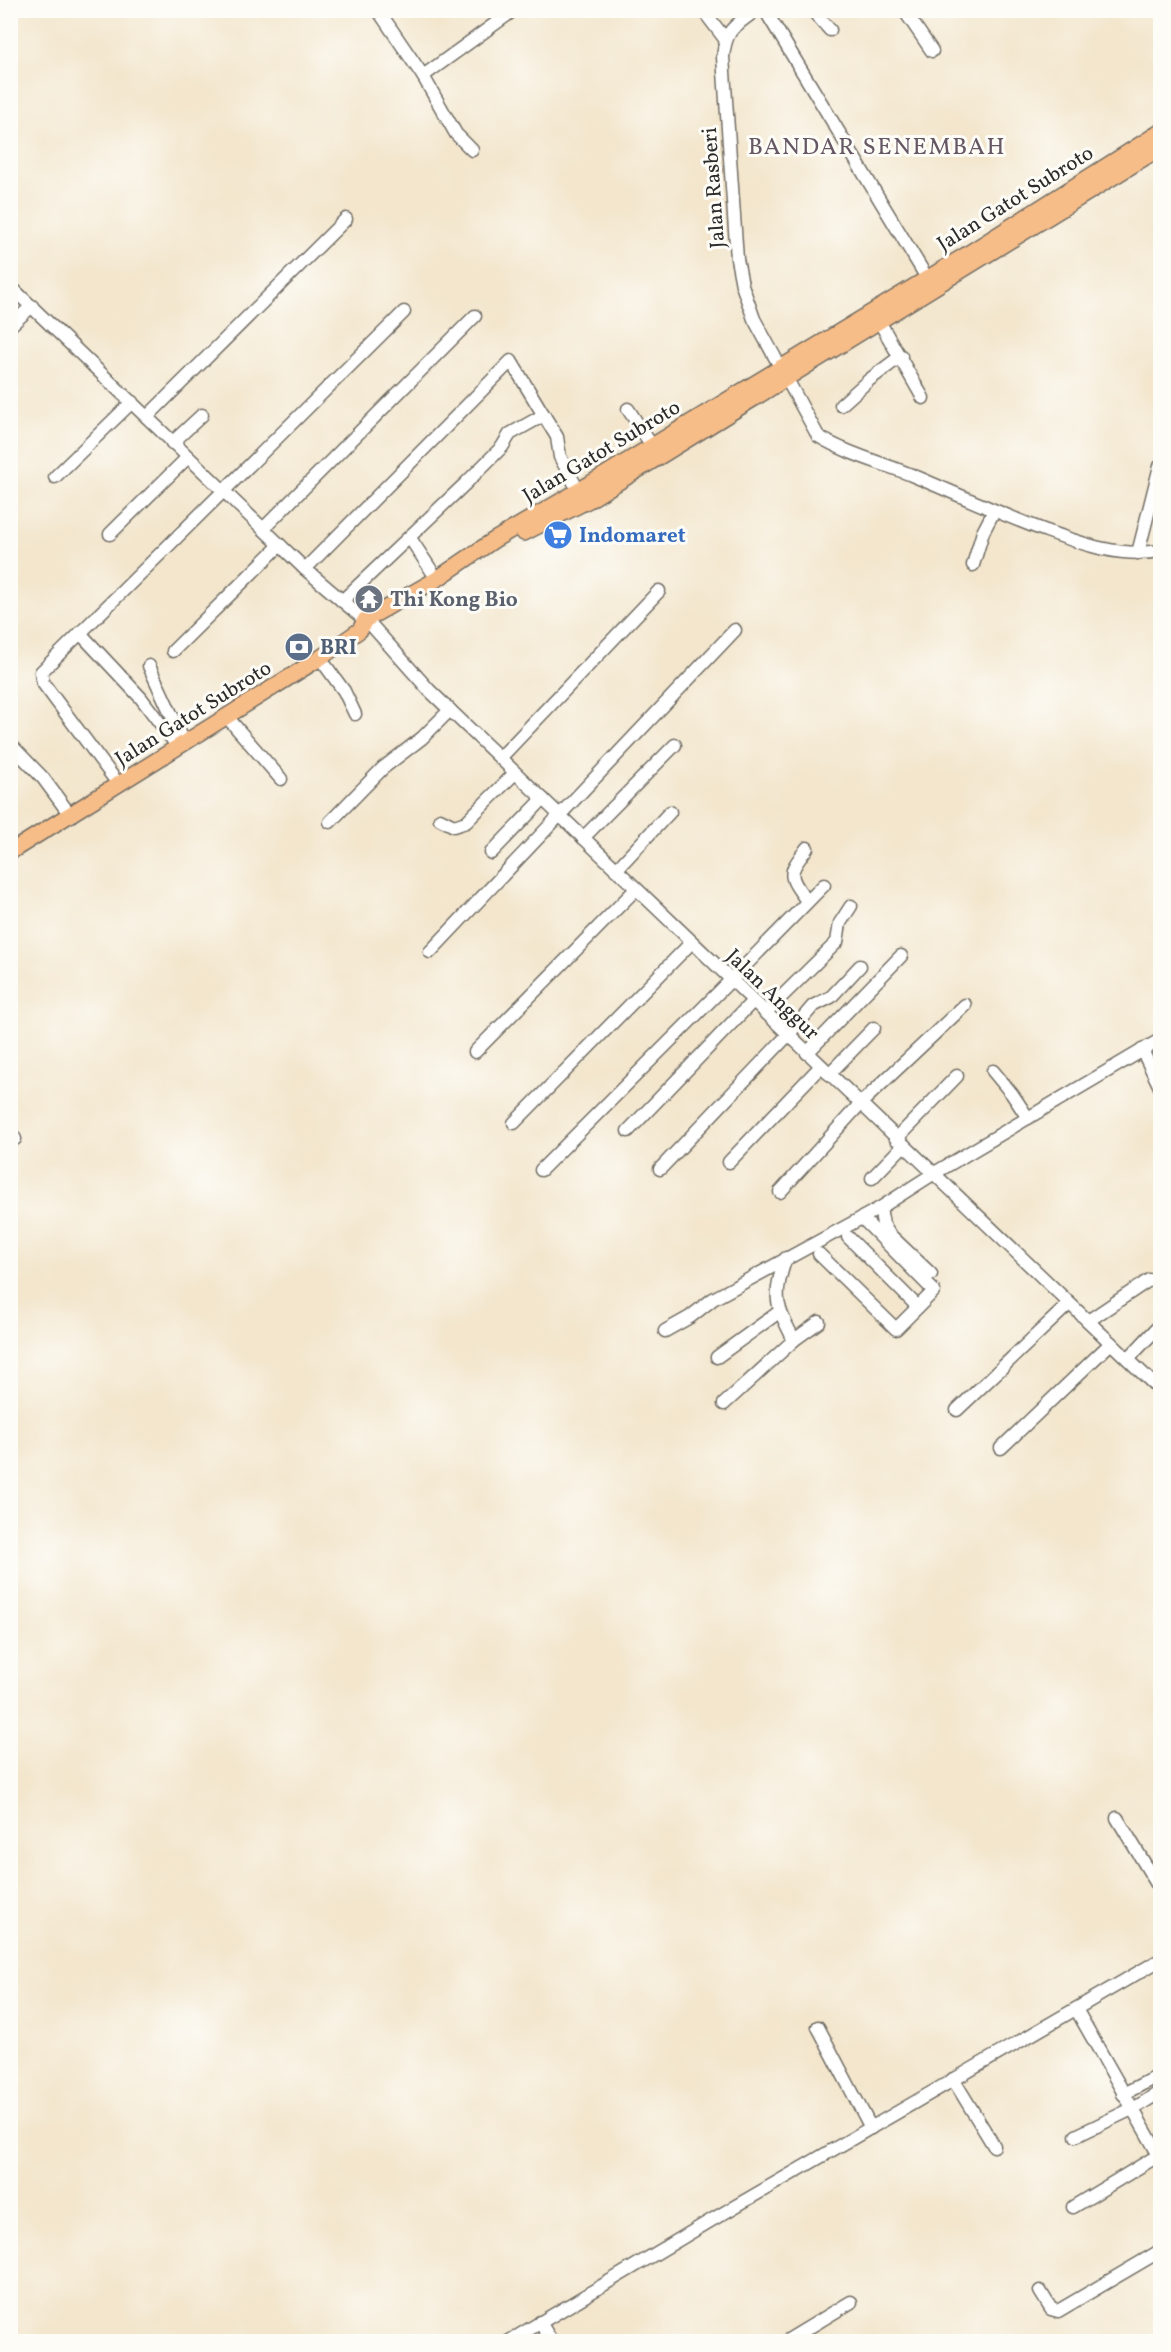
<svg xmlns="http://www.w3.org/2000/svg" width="1171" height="2352" font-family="Vollkorn,serif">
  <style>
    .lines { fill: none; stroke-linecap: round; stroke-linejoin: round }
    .minor-casing { stroke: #716c64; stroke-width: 15 }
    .major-casing { stroke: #716c64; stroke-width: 18 }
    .minor { stroke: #fff; stroke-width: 12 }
    .major { stroke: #f7bd88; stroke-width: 15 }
    .labels { text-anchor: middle; stroke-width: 6; stroke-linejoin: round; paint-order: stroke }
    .street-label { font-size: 21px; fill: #2b2b2b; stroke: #fdfcf7 }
    .shop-label { font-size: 21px; font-weight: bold; fill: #366cbe; stroke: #fdfcf7; text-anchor: start }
    .worship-label { font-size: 21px; font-weight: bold; fill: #5b616d; stroke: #fdfcf7; text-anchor: start }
    .service-label { font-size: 21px; font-weight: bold; fill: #4e5e75; stroke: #fdfcf7; text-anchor: start }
    .quarter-label { font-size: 24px; letter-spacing: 1.5px; fill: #665765; stroke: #fdfcf7 }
  </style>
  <rect width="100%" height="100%" fill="#fdfcf7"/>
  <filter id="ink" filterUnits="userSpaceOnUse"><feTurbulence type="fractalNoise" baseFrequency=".0167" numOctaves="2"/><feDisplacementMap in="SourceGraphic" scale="12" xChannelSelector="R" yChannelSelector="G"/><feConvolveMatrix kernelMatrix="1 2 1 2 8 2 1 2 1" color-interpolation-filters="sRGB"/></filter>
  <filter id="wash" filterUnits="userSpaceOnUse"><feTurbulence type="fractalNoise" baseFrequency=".008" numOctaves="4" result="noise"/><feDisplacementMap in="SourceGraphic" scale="24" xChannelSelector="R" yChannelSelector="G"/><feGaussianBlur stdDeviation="1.35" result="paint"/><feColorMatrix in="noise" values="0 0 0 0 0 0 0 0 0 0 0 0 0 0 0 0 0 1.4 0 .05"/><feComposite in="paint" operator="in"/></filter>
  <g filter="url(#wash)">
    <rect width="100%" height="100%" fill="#f3e6cd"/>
  </g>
  <g filter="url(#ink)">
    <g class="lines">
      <!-- minor casing -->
      <g class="minor-casing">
        <g id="minor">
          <path d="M378 10 423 76"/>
          <path d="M703 10 725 39"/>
          <path d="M756 10C734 27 726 28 723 57L737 259 742 285 754 319 818 436C847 454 883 463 914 476 957 494 998 513 1041 529 1080 543 1118 558 1160 551"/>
          <path d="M765 10 927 278"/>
          <path d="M812 10 830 30"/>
          <path d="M904 10 932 51"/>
          <path d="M472 150 456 134 423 76 514 10"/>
          <path d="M10 286 305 569 373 627 429 690 1160 1390"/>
          <path d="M879 321 923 398"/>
          <path d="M10 326 32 306"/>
          <path d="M841 405 869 380 901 356"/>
          <path d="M628 409 652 446"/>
          <path d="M147 417 346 219"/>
          <path d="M172 443 202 415"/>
          <path d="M55 477 132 402"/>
          <path d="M263 529 475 316"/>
          <path d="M110 534 188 457"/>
          <path d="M410 538 437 579"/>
          <path d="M1138 553 1160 466"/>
          <path d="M973 565 983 532 994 511"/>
          <path d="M305 569 511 361 557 437 560 457 583 499"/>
          <path d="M342 601 465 484 502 447 510 434 544 415"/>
          <path d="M80 633 141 698 178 747"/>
          <path d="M173 651 280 545"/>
          <path d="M320 658 344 691 355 714"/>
          <path d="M149 666 185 744"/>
          <path d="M227 717 281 779"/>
          <path d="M10 744 43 778 71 816"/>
          <path d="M500 758 659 591"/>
          <path d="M119 785 43 683 41 672 404 312"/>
          <path d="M440 819 454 826 466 822 515 773"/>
          <path d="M330 822 383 768 422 738 450 710"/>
          <path d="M583 838 675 745"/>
          <path d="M807 848C788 874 787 874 807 901"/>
          <path d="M491 853 543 799"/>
          <path d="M616 870 670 812"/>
          <path d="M430 952 735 630"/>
          <path d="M765 1013 837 942 840 923 851 906"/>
          <path d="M1142 1050 1160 1087"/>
          <path d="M475 1052 636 889"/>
          <path d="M807 1053 901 956"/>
          <path d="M993 1071 1012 1094 1028 1118"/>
          <path d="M829 1074 874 1028"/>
          <path d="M514 1123 692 942"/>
          <path d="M10 1131 15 1139"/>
          <path d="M628 1131 753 1001"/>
          <path d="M896 1139 957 1076"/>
          <path d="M729 1162 821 1066"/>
          <path d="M660 1169 788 1035 813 1006 831 997 860 966"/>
          <path d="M541 1170 731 980 824 885"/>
          <path d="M872 1178 903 1146"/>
          <path d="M780 1192 860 1104 965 1005"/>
          <path d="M880 1208 883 1224 889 1234 931 1274"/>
          <path d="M848 1237 918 1307"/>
          <path d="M819 1254 896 1329 934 1291 862 1218"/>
          <path d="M786 1258C772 1297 776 1305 794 1340"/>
          <path d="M1088 1321 1149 1280"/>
          <path d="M665 1331 690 1317 713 1299 880 1208 933 1174 1160 1040"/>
          <path d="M717 1357 779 1312"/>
          <path d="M1128 1359 1160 1325"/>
          <path d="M724 1404 794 1340 819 1322"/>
          <path d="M957 1410 1069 1304"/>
          <path d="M1001 1448 1111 1343"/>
          <path d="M1117 1818 1160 1889"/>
          <path d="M1076 2009 1160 2157"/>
          <path d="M818 2027 871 2128"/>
          <path d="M953 2079 994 2146"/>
          <path d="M1123 2094 1160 2075"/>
          <path d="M1076 2136 1138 2106 1160 2092"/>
          <path d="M1073 2207 1159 2155"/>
          <path d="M1040 2291 1051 2309 1058 2311 1160 2251"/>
          <path d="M540 2322 552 2342"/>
          <path d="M508 2342 710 2221 1160 1960"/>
          <path d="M785 2342 851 2302"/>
        </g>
      </g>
      <!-- major casing -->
      <g class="major-casing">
        <g id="major">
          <path d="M524 533 589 500 1160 148"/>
          <path d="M10 852 320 658 360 630 365 620 437 579 494 540 578 491 966 255 1160 132"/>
        </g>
      </g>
      <!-- minor -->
      <use href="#minor" class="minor"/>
      <!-- major -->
      <use href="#major" class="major"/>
    </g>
  </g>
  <!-- icons -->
  <defs>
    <g id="supermarket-disc" transform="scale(1.5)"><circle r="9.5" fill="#3f7fe0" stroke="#fdfcf7"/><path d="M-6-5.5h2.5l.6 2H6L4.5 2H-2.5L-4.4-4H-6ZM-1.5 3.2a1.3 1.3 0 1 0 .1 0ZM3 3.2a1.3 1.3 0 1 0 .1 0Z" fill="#fff"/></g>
    <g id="temple-disc" transform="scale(1.5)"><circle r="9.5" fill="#6b7280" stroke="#fdfcf7"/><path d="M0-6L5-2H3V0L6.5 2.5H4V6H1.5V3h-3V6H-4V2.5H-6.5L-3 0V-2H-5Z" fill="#fff"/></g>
    <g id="bank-disc" transform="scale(1.5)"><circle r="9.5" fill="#5c6f8a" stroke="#fdfcf7"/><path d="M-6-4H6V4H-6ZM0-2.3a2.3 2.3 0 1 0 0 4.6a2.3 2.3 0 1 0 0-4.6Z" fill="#fff"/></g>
  </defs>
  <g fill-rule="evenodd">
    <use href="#supermarket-disc" x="558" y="535"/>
    <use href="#temple-disc" x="369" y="599"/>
    <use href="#bank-disc" x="299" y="647"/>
  </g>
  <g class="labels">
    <!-- street labels -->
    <g class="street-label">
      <text transform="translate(713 188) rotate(-94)" y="7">Jalan Rasberi</text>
      <text transform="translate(1015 198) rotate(-32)" y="7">Jalan Gatot Subroto</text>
      <text transform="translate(601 451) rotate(-31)" y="7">Jalan Gatot Subroto</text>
      <text transform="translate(193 713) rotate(-32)" y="7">Jalan Gatot Subroto</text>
      <text transform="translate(773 994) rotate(44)" y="7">Jalan Anggur</text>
    </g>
    <!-- shop labels -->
    <g class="shop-label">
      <text x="579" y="542">Indomaret</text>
    </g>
    <!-- worship labels -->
    <g class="worship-label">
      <text x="390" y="606">Thi Kong Bio</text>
    </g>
    <!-- service labels -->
    <g class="service-label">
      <text x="320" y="654">BRI</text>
    </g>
    <!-- quarter labels -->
    <g class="quarter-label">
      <text x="877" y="154">BANDAR SENEMBAH</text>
    </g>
  </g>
  <!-- margin -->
  <rect width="1171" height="2352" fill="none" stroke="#fdfcf7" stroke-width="36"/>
</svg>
